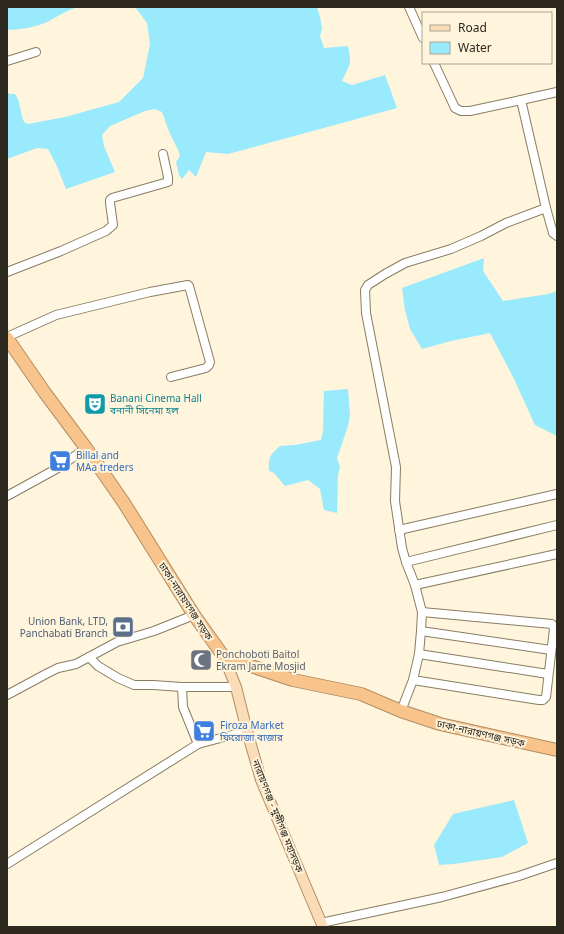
<svg xmlns="http://www.w3.org/2000/svg" width="564" height="934" font-family="Georgia,'Noto Sans Bengali',serif">
  <style>
    .water { fill: #99eafc }
    .lines { fill: none; stroke-linecap: round; stroke-linejoin: round }
    .minor-casing { stroke: #897d62; stroke-width: 10 }
    .major-casing { stroke: #b18e65; stroke-width: 12 }
    .highway-casing { stroke: #b18e65; stroke-width: 14 }
    .minor { stroke: #fff; stroke-width: 8 }
    .major { stroke: #fbdcb9; stroke-width: 10 }
    .highway { stroke: #f8c48b; stroke-width: 12 }
    .labels { text-anchor: middle; stroke-width: 4; stroke-linejoin: round; paint-order: stroke }
    .culture-label { font-size: 10px; fill: #0d838f; stroke: #fff4dc; text-anchor: start }
    .shop-label { font-size: 10px; fill: #366cbe; stroke: #fff4dc; text-anchor: start }
    .street-label { font-size: 10px; fill: #2e291e; stroke: #fff4dc }
    .service-label { font-size: 10px; fill: #4e5e75; stroke: #fff4dc; text-anchor: end }
    .worship-label { font-size: 10px; fill: #5b616d; stroke: #fff4dc; text-anchor: start }
  </style>
  <rect width="100%" height="100%" fill="#fff4dc"/>
  <!-- water -->
  <g class="water">
    <path d="M7 7H79C66 10 59 16 47 22 37 27 18 30 7 30Z"/>
    <path d="M135 7H317L320 17 322 28 320 36 324 48 348 46C352 65 350 64 342 81L352 85 385 75 397 108 228 154 206 152 196 177 189 170 182 179 179 175 176 162 180 156C178 147 172 140 169 131 166 125 165 119 162 112L155 109 145 111 110 126 102 135 104 146 115 172 66 189 56 164 48 149 37 148 7 159V92L10 94H15C21 102 20 113 24 122L28 124 65 117 119 102 143 78 150 44 147 23Z"/>
    <path d="M484 258 483 271 503 301 548 294 557 291V436L535 425 514 379 490 333 451 341 422 349 410 329 405 310 402 288Z"/>
    <path d="M348 389 350 415 348 426 337 458 340 467 338 475 337 513 324 510 320 489 308 480 285 486 274 473 269 471C268 457 270 455 280 446L295 445 321 440 323 431 324 391Z"/>
    <path d="M514 800 528 843 502 857 454 864 439 865 434 845 453 814Z"/>
  </g>
  <g class="lines">
    <!-- minor casing -->
    <g class="minor-casing">
      <g id="minor">
        <path d="M409 7 423 38"/>
        <path d="M7 61 36 52"/>
        <path d="M434 63 455 108 461 111H470L521 100"/>
        <path d="M546 208 553 233 557 236"/>
        <path d="M7 272 61 251 106 231 113 225 110 203V200L112 198 168 182V177L163 154"/>
        <path d="M7 337 56 315 150 292 188 285 189 286 210 362 209 365 206 368 171 377"/>
        <path d="M7 496 58 468 86 448"/>
        <path d="M399 530 557 494"/>
        <path d="M406 562 557 525"/>
        <path d="M415 585 557 554"/>
        <path d="M421 631 551 650"/>
        <path d="M419 654 548 674"/>
        <path d="M89 657 98 666 118 678 134 685H153L182 687H236"/>
        <path d="M413 680 539 700H543L546 697 554 629 552 624 422 612"/>
        <path d="M182 687 183 707 198 744"/>
        <path d="M7 695 46 674 58 668 76 664 117 642 154 631 194 615"/>
        <path d="M401 711 413 680 419 654 421 631 422 612 415 585 406 562 402 548 395 501 396 467 366 313 365 290 368 285 385 274 405 263 451 249 481 236 506 223 546 208 521 100 557 92"/>
        <path d="M7 864 198 744 247 731"/>
        <path d="M321 923 442 897 519 876 557 863"/>
      </g>
    </g>
    <!-- major casing -->
    <g class="major-casing">
      <path id="major" d="M224 657 236 687 247 731 261 780 323 927"/>
    </g>
    <!-- highway casing -->
    <g class="highway-casing">
      <path id="highway" d="M7 338 45 393 86 448 124 503 194 615 224 657 293 680 361 694 401 711 440 724 557 750"/>
    </g>
    <!-- minor -->
    <use href="#minor" class="minor"/>
    <!-- major -->
    <use href="#major" class="major"/>
    <!-- highway -->
    <use href="#highway" class="highway"/>
  </g>
  <!-- icons -->
  <defs>
    <g id="theatre-square" transform="scale(1.15)"><rect x="-9" y="-9" width="18" height="18" rx="4" fill="#0f9aa8" stroke="#fff4dc"/><path d="M-5-5.5Q0-4 5-5.5V0Q5 5 0 6Q-5 5-5 0ZM-3.3-2.5H-1v1.5H-3.3ZM1-2.5H3.3v1.5H1ZM-2.8 1Q0 5.5 2.8 1Z" fill="#fff"/></g>
    <g id="supermarket-square" transform="scale(1.15)"><rect x="-9" y="-9" width="18" height="18" rx="4" fill="#3f7fe0" stroke="#fff4dc"/><path d="M-6-5.5h2.5l.6 2H6L4.5 2H-2.5L-4.4-4H-6ZM-1.5 3.2a1.3 1.3 0 1 0 .1 0ZM3 3.2a1.3 1.3 0 1 0 .1 0Z" fill="#fff"/></g>
    <g id="bank-square" transform="scale(1.15)"><rect x="-9" y="-9" width="18" height="18" rx="4" fill="#5c6f8a" stroke="#fff4dc"/><path d="M-6-4H6V4H-6ZM0-2.3a2.3 2.3 0 1 0 0 4.6a2.3 2.3 0 1 0 0-4.6Z" fill="#fff"/></g>
    <g id="mosque-square" transform="scale(1.15)"><rect x="-9" y="-9" width="18" height="18" rx="4" fill="#6b7280" stroke="#fff4dc"/><path d="M3.5-4.9A6 6 0 1 0 3.5 4.9A5 5 0 1 1 3.5-4.9Z" fill="#fff"/></g>
  </defs>
  <g fill-rule="evenodd">
    <use href="#theatre-square" x="95" y="404"/>
    <use href="#supermarket-square" x="60" y="461"/>
    <use href="#bank-square" x="123" y="627"/>
    <use href="#mosque-square" x="201" y="660"/>
    <use href="#supermarket-square" x="204" y="731"/>
  </g>
  <g class="labels">
    <!-- culture labels -->
    <g class="culture-label">
      <text x="110" y="402">Banani Cinema Hall<tspan x="110" dy="12">বনানী সিনেমা হল</tspan></text>
    </g>
    <!-- shop labels -->
    <g class="shop-label">
      <text x="76" y="459">Billal and<tspan x="76" dy="12">MAa treders</tspan></text>
      <text x="220" y="729">Firoza Market<tspan x="220" dy="12">ফিরোজা বাজার</tspan></text>
    </g>
    <!-- street labels -->
    <g class="street-label">
      <text transform="translate(186 601) rotate(57)" y="4">ঢাকা-নারায়ণগঞ্জ সড়ক</text>
      <text transform="translate(481 733) rotate(13)" y="4">ঢাকা-নারায়ণগঞ্জ সড়ক</text>
      <text transform="translate(278 816) rotate(68)" y="4">নারায়ণগঞ্জ - মুন্সীগঞ্জ মহাসড়ক</text>
    </g>
    <!-- service labels -->
    <g class="service-label">
      <text x="108" y="625">Union Bank, LTD,<tspan x="108" dy="12">Panchabati Branch</tspan></text>
    </g>
    <!-- worship labels -->
    <g class="worship-label">
      <text x="216" y="658">Ponchoboti Baitol<tspan x="216" dy="12">Ekram Jame Mosjid</tspan></text>
    </g>
  </g>
  <!-- border -->
  <rect width="564" height="934" fill="none" stroke="#2e291e" stroke-width="16"/>
  <!-- legend -->
  <rect x="422" y="12" width="130" height="52" fill="#fff4dc" stroke="#aba390"/>
  <rect x="430" y="25" width="20" height="6" fill="#fbdcb9" stroke="#aba390"/>
  <text x="458" y="32" font-size="12" fill="#2e291e">Road</text>
  <rect x="430" y="42" width="20" height="12" fill="#99eafc" stroke="#aba390"/>
  <text x="458" y="52" font-size="12" fill="#2e291e">Water</text>
</svg>
